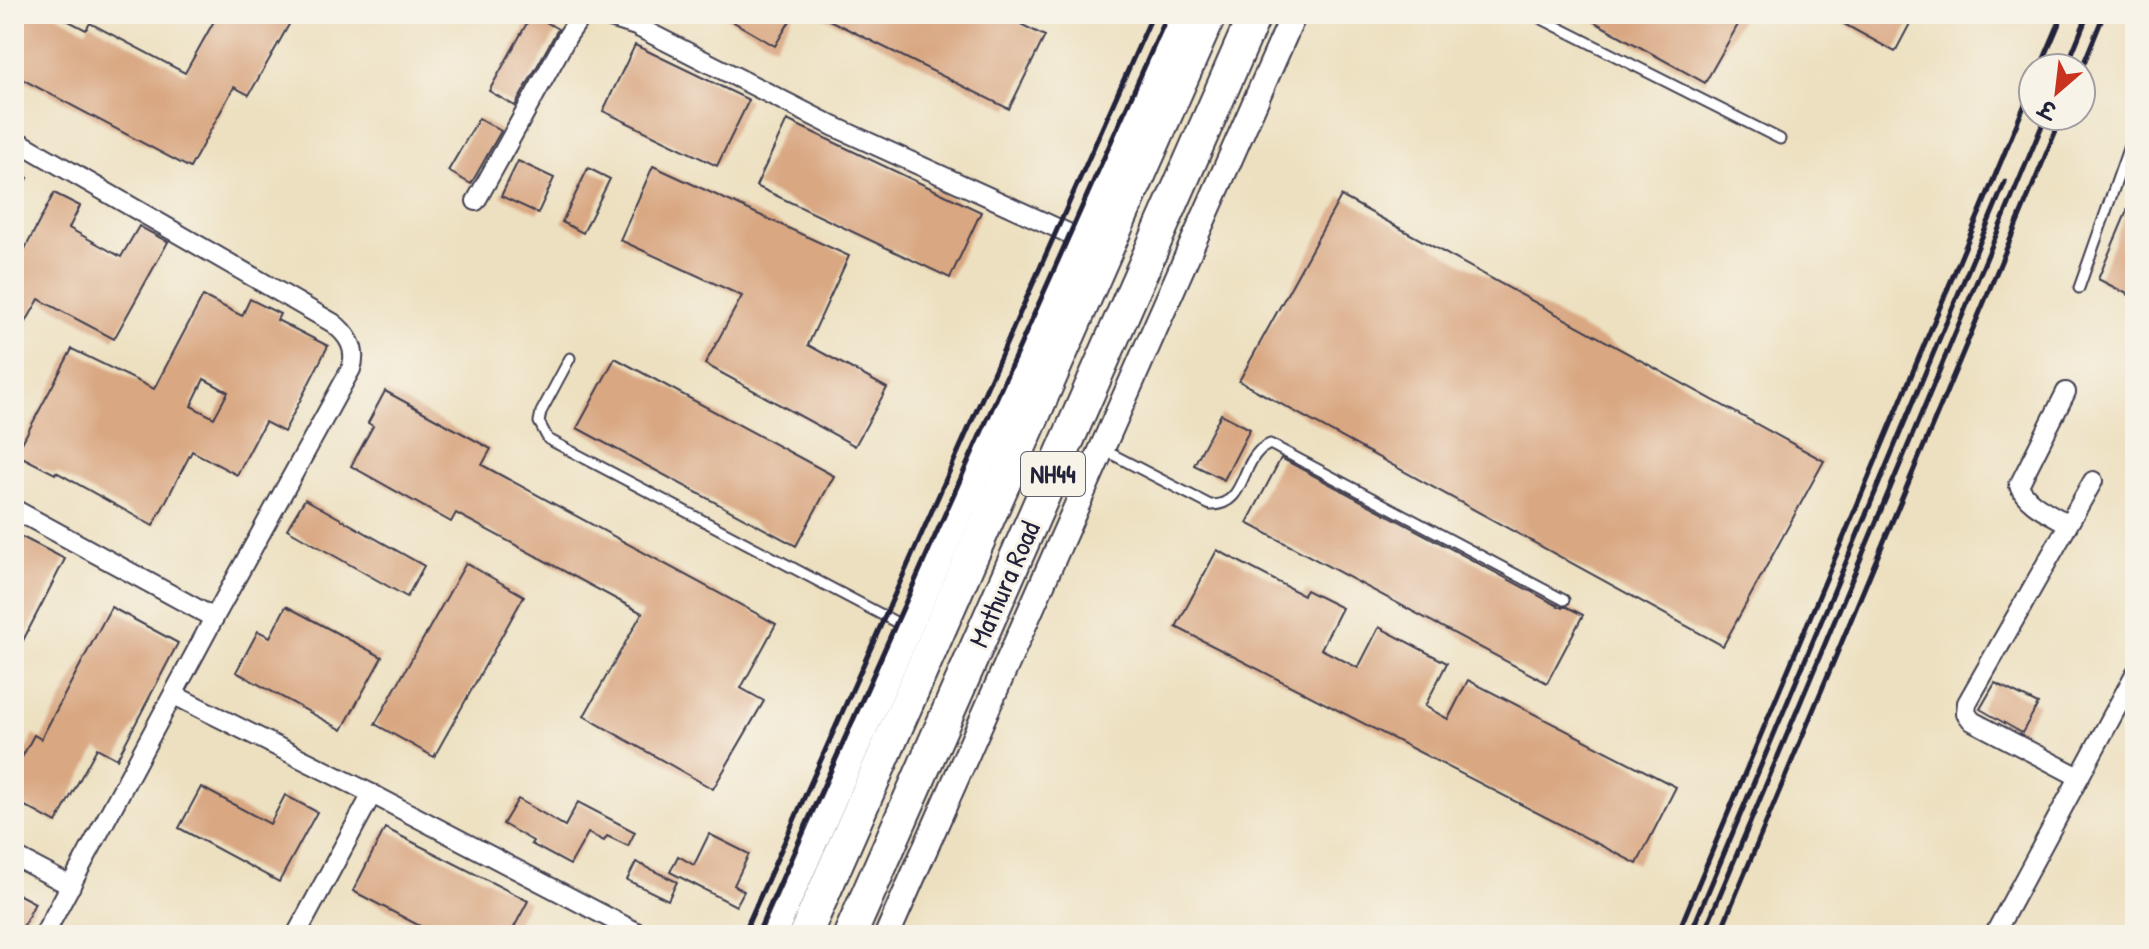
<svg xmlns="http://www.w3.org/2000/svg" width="2149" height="949" font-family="'Patrick Hand','Playpen Sans Deva',sans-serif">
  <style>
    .building { fill: #d9a782; fill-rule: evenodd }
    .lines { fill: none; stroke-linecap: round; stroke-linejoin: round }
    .lane-casing { stroke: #403e4f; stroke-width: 13 }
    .street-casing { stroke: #403e4f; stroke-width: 22 }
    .secondary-casing { stroke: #403e4f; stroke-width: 28 }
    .highway-casing { stroke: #403e4f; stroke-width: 36 }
    .lane { stroke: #fff; stroke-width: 9 }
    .street { stroke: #fff; stroke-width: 18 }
    .secondary { stroke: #fff; stroke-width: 24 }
    .highway { stroke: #fff; stroke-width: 32 }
    .rail { stroke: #22223b; stroke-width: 5 }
    .labels { text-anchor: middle; stroke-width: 6; stroke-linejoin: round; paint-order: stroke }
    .shield { fill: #f7f3e8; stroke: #62616f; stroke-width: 2 }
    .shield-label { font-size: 26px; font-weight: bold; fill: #22223b }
    .street-label { font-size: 28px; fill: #22223b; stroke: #f7f3e8 }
  </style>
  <rect width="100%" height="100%" fill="#f7f3e8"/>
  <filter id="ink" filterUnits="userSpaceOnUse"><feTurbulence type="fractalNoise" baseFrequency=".0125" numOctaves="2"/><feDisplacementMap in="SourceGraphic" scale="16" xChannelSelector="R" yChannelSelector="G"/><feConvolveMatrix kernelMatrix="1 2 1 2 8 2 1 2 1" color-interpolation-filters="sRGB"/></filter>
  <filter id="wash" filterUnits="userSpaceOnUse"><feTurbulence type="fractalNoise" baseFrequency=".006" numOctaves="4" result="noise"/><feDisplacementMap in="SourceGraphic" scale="32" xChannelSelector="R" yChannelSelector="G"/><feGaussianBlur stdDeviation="1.8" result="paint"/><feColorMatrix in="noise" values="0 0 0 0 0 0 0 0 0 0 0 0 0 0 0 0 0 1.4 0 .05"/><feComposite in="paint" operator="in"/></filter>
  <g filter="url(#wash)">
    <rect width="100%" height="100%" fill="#ede0c0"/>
    <g id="blocks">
      <!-- building -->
      <g class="building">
        <path d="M14 14H55L86 30 90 23 185 73 218 14H295L249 95 234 87 190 168 14 75Z"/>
        <path d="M532 14 558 29 515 106 489 91Z"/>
        <path d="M720 14H794L775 46Z"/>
        <path d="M817 14H1000L1045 36 1009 109Z"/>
        <path d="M1580 14H1744L1705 83Z"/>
        <path d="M1826 14H1915L1895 52Z"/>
        <path d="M635 45 749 100 717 166 603 111Z"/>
        <path d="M479 118 501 131 471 184 448 171Z"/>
        <path d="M787 120 981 212 950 278 756 186Z"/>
        <path d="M518 161 554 178 538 213 501 196Z"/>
        <path d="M653 166 849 256 808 345 887 388 855 446 705 364 742 296 620 240Z"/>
        <path d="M588 168 610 179 583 233 562 222Z"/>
        <path d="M14 170 28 178 14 203Z"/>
        <path d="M2135 192V298L2098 279Z"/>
        <path d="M54 193 80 206 69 228 121 257 139 226 168 242 114 339 39 299 14 343V270Z"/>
        <path d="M1341 196 1824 461 1723 646 1239 381Z"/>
        <path d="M203 296 242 316 250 299 280 314 277 320 328 346 284 432 265 422 237 475 192 451 153 526 56 472 55 474 16 454 72 349 154 389ZM204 379 228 392 214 418 191 406Z"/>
        <path d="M615 358 834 476 796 546 577 428Z"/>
        <path d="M385 391 491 449 482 465 776 624 741 688 764 701 713 789 584 716 642 613 456 513 451 522 351 466 373 426 368 423Z"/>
        <path d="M1221 414 1250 429 1224 480 1194 465Z"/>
        <path d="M1281 458 1560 607H1567L1583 615 1547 683 1247 523Z"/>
        <path d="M305 499 424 566 407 597 287 529Z"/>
        <path d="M22 537 65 559 14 658V553Z"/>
        <path d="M1217 550 1303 595 1306 590 1342 608 1321 649 1358 668 1379 627 1447 663 1425 706 1448 719 1468 680 1676 787 1637 864 1176 627Z"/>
        <path d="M466 563 524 596 434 757 375 724Z"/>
        <path d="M286 606 382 657 342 730 236 672 258 631 270 637Z"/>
        <path d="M111 607 178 643 117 759 97 748 56 823 14 800V772L34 735 41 739Z"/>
        <path d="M1995 683 2038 704 2022 733 1980 709Z"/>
        <path d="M201 787 270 824 285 795 317 812 279 882 179 828Z"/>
        <path d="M518 799 565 826 578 802 635 832 628 846 607 836 604 841 588 833 570 865 531 844 533 841 503 824Z"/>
        <path d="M385 828 528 901 510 935H437L353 891Z"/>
        <path d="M709 834 749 854 734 885 744 891 736 906 670 872 678 856 694 865Z"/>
        <path d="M636 862 677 882 668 900 627 880Z"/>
        <path d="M14 892 35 903 19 935H14Z"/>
      </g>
    </g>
  </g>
  <g filter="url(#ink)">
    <use href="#blocks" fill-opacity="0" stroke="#403e4f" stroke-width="2"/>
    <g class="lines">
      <!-- lane casing -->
      <g class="lane-casing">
        <g id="lane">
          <path d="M1532 14 1780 139"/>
          <path d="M2079 288 2135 129"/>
          <path d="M570 358 541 412 539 422 548 439 907 628"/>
          <path d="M1102 449 1210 505C1244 506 1240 469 1259 451 1262 448 1266 446 1270 444L1564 600"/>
        </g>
      </g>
      <!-- street casing -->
      <g class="street-casing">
        <g id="street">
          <path d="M598 14 636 26 833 126 1081 239"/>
          <path d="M14 139 333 323C348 335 358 349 351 369L214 618 44 935"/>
          <path d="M476 201 568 35 581 16 586 14"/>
          <path d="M2066 392 2019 485C2026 504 2052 514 2068 524"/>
          <path d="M14 509 214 618"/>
          <path d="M174 695 372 794 642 935"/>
          <path d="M2079 777 1972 721 1966 713 1967 703 2093 481"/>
          <path d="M14 856 71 886"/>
          <path d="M296 935 372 794"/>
          <path d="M1994 935 2135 674"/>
        </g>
      </g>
      <!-- secondary casing -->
      <g class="secondary-casing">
        <g id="secondary">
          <path d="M774 935 1181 14"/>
          <path d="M887 935 1294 14"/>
        </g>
      </g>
      <!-- highway casing -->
      <g class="highway-casing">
        <g id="highway">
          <path d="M805 935 1210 14"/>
          <path d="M850 935 1255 14"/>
        </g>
      </g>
      <!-- lane -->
      <use href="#lane" class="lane"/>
      <!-- street -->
      <use href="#street" class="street"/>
      <!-- secondary -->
      <use href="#secondary" class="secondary"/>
      <!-- highway -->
      <use href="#highway" class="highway"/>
      <!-- rail -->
      <g class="rail">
        <path d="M2040 68 2063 14"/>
        <path d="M2066 68 2088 14"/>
        <path d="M2081 70 2104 14"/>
        <path d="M743 935 1153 14"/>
        <path d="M757 935 1168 14"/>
        <path d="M1677 935 2033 85"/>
        <path d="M1690 935 2005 182"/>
        <path d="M1703 935 2046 116"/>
        <path d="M1719 935 2062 116"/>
      </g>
    </g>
  </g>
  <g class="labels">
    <!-- shield labels -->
    <rect class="shield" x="1021" y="452" width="64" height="44" rx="6"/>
    <g class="shield-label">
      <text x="1053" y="483">NH44</text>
    </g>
    <!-- street labels -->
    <g class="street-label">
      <text transform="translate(1004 584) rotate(-66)" y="10">Mathura Road</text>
    </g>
  </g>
  <!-- margin -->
  <rect width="2149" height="949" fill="none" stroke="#f7f3e8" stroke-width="48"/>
  <!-- north arrow -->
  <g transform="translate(2057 92) rotate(208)"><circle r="38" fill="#f7f3e8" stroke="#a29fa3" stroke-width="2"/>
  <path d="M0-6L14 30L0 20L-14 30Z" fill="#c8321e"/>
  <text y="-12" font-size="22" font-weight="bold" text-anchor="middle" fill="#22223b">उ</text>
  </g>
</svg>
